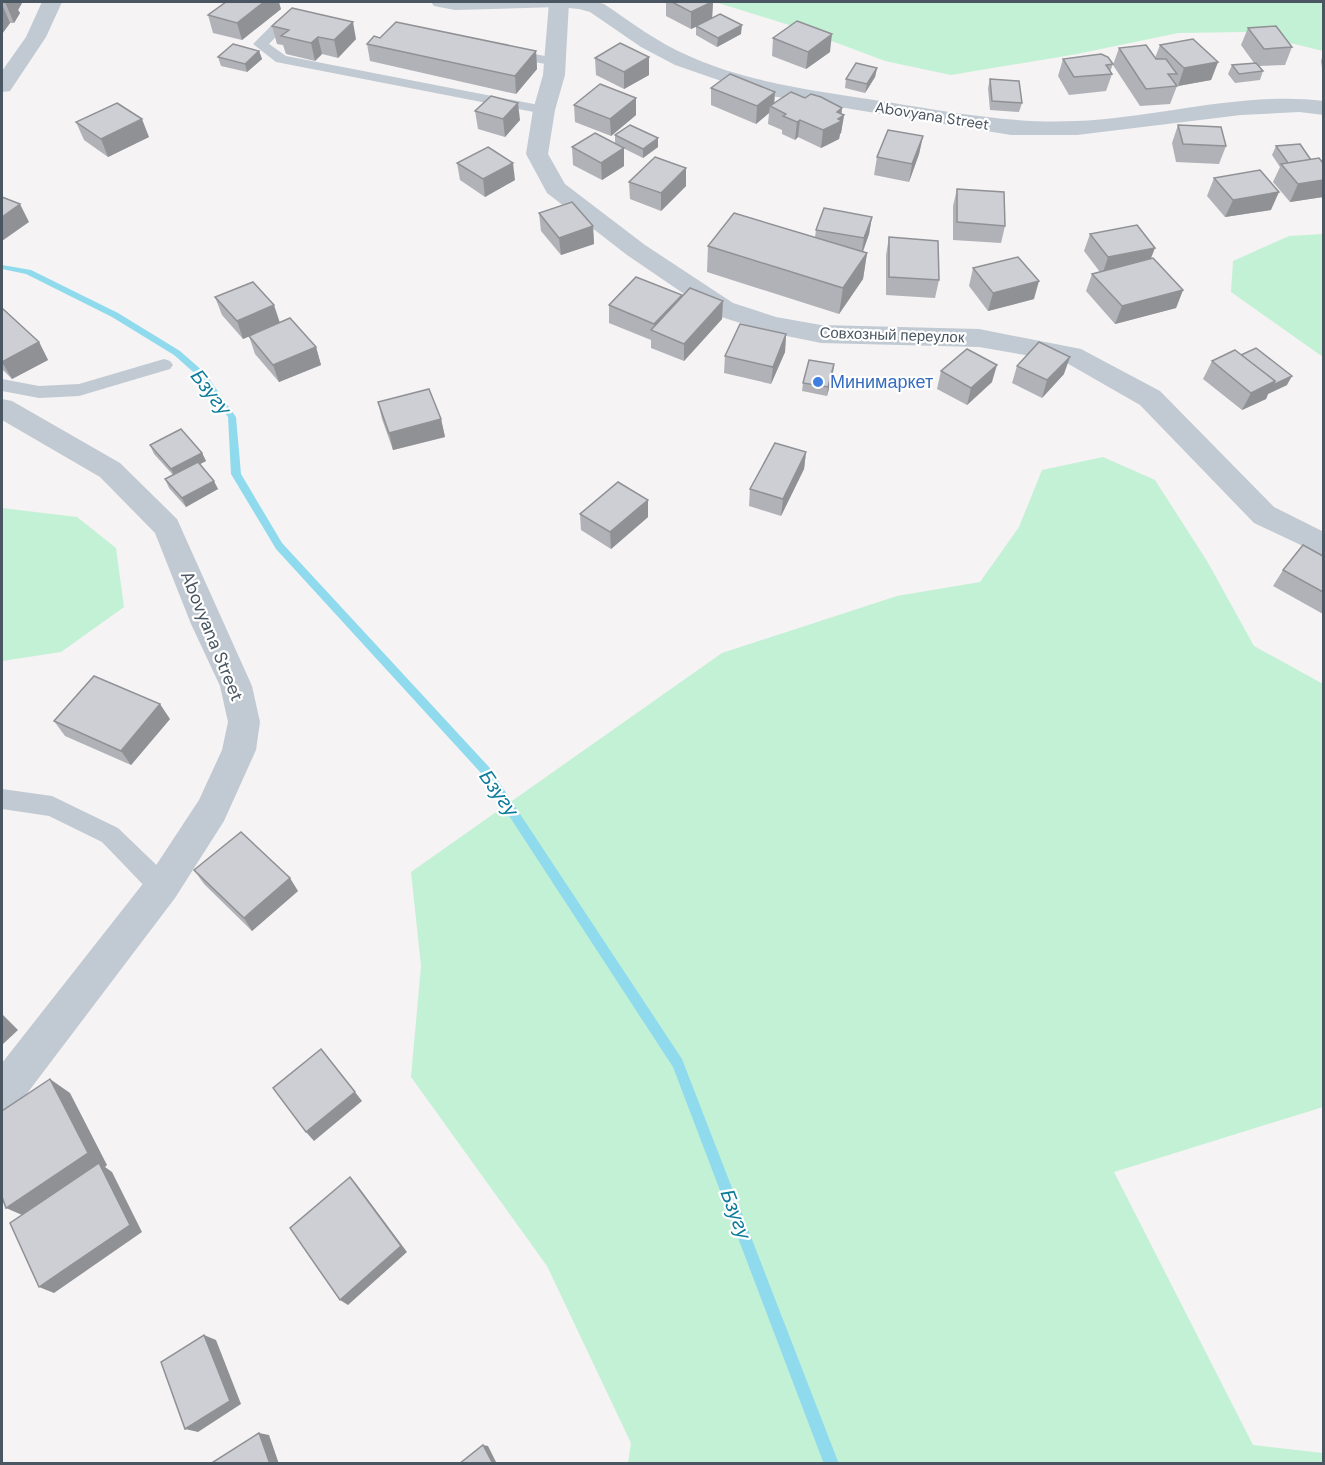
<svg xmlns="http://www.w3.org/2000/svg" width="1325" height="1465" font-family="'DM Sans',sans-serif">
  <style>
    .green { fill: #c3f1d5 }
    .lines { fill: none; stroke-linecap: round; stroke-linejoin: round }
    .stream { fill: #90daee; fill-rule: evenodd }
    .service { fill: #c1cad2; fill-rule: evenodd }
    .minor { fill: #c1cad2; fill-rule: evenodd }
    .tertiary { fill: #c1cad2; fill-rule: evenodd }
    .wall { fill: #b0b2b7 }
    .shaded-wall { fill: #909195 }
    .building { fill: #cdcfd5; stroke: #909195; stroke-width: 1.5 }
    .shop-dot { fill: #3f7fe0; stroke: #fff; stroke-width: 2 }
    .labels { text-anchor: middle; stroke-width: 4.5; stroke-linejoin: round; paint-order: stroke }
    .far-street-label { font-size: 15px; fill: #4a5661; stroke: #fff }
    .shop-label { font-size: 18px; fill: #366cbe; stroke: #fff; text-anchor: start }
    .street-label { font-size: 18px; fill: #4a5661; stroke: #fff }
    .water-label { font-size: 20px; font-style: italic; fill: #0c7c9b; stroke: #fff }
  </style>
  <rect width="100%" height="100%" fill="#f5f3f3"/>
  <!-- green -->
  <g class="green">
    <path d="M715 2H1323V51L1245 32 1178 33 1077 54 951 75 885 61 789 25Z"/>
    <path d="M1323 234H1324L1323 357 1231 292 1233 261 1289 236Z"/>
    <path d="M1103 457 1155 480 1207 561 1254 646 1323 684V1107L1114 1172 1253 1445 1323 1453V1463H628L631 1443 547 1266 411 1077 421 966 411 872 722 653 897 596 980 582 1019 527 1042 470Z"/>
    <path d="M2 508 77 517 116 548 124 607 61 652 2 661Z"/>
  </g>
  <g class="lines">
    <!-- stream -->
    <path class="stream" d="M2 265 31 270 118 313 180 351 205 373 236 417 241 474 282 543 489 767 682 1059 839 1464H824L673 1067 481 773 276 549 231 474 228 417 199 377 174 355 112 317 26 274 2 269Z"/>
    <!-- service -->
    <g class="service">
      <path d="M281 20 288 24 269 44 286 56 544 106 551 110 544 114 276 62 253 44 276 21Z"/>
      <path d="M507 49 556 58 563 62 556 66 502 56 500 53Z"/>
      <path d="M164 359 170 361 173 365 170 369 79 396 39 398 2 391V379L39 386 79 384Z"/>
      <path d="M2 789 52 796 118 828 171 879 174 887 171 895 162 898 153 895 102 842 49 816 2 809Z"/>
    </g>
    <!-- minor -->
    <g class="minor">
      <path d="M549 2H569L565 75 555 110 548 154 565 184 645 245 733 303 776 317 821 325 979 329 1081 349 1160 391 1274 507 1324 532V556L1254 523 1140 405 1065 362 979 347 821 343 772 333 715 315 627 255 547 193 526 154 533 110 543 75Z"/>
      <path d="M2 399 12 401 120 463 177 519 252 686 260 722 256 750 224 821 175 898 16 1108 2 1114V1063L149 876 199 800 222 750 228 722 220 686 191 624 155 533 100 477 2 420Z"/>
    </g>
    <!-- tertiary -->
    <g class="tertiary">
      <path d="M42 2H62L46 37 10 91 2 92V71L26 37Z"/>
      <path d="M431 2H596L604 4C631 22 658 43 689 56 751 84 820 91 887 102 950 112 1012 124 1076 121 1158 118 1240 91 1324 101V115L1299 112 1241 115 1077 135H1011L759 94 675 65 641 47 590 12 579 9 558 7 455 10 434 6Z"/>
    </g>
  </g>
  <!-- wall -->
  <g class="wall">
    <path d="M2 2H22V3L18 10 20 13 14 23H10L2 34Z"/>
    <path d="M666 2H713L712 18 741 34 717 47 696 35V27L691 29 666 16Z"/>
    <path d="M281 9 242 40 213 33 208 15Z"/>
    <path d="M272 26 356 39 338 58 322 54 315 61 286 54 283 45 277 44Z"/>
    <path d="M1248 28 1292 47 1285 65 1259 66 1263 71 1260 80 1235 83 1228 74 1232 65 1254 63 1241 45Z"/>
    <path d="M380 38 536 51 537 69 516 94 370 61 367 44Z"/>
    <path d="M773 38 830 52 806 69 772 56Z"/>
    <path d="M1160 45 1218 62 1211 80 1178 86 1174 82 1177 86 1170 104 1140 106 1113 65 1119 48 1155 58Z"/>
    <path d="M259 51 262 59 247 72 221 66 218 57Z"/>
    <path d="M1323 55V74L1321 61Z"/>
    <path d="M649 57V75L624 89 596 75 595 58Z"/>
    <path d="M1063 59 1113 64 1110 72 1112 74 1106 91 1069 95 1058 76Z"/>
    <path d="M877 68 875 77 865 93 845 88 846 79Z"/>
    <path d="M990 79 1022 103 1019 112 990 110 988 88Z"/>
    <path d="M711 88 774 103 805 98 842 108 841 114 844 115 841 133 840 134 839 139 821 148 798 137 795 140 782 134V130L768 124 769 113 756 124 711 105Z"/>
    <path d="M636 98V115L611 136 575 122 574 105Z"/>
    <path d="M475 111 520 120 505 137 478 129Z"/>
    <path d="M76 122 149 137 108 157 84 140Z"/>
    <path d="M1178 125 1226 146 1219 164 1176 162 1172 143Z"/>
    <path d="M615 135 658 138V147L643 158 615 144Z"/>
    <path d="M923 136 919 154 909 182 874 175 877 157Z"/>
    <path d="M1276 146 1311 160 1323 163V197L1290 202 1273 182 1280 167 1272 155Z"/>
    <path d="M572 147 624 148V166L602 180 573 165Z"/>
    <path d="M457 163 515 180 485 197 460 180Z"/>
    <path d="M1214 178 1271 210 1225 217 1207 196Z"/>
    <path d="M629 182 686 186 661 211 630 199Z"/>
    <path d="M957 189 1005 226 1001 243 953 240V206Z"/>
    <path d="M539 213 593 226 594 244 561 255 541 231Z"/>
    <path d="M872 217 869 234 863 252 867 253 863 279 839 314 707 272 708 246 815 237 816 230Z"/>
    <path d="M1090 234 1151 258 1183 290 1176 308 1115 324 1086 291 1092 274 1100 272 1084 251Z"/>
    <path d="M889 237 939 280 935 298 886 295V255Z"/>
    <path d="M973 268 1034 299 988 311 969 286Z"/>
    <path d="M682 295V297L722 319 684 361 651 348V340L609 323V305Z"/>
    <path d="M215 297 280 322 316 347 321 365 279 382 255 354 249 336 243 339 222 315Z"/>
    <path d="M2 308 39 342 48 360 12 379 2 369Z"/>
    <path d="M786 334 785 352 771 384 724 373 725 356Z"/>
    <path d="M1212 361 1287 385 1268 394 1266 399 1242 410 1203 379Z"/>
    <path d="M1017 366 1064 374 1042 398 1012 383Z"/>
    <path d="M941 371 992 382 967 405 937 389Z"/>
    <path d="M833 373 827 396 802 391 803 383Z"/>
    <path d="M378 402 441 419 445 437 393 450 382 419Z"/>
    <path d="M150 445 202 453 206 461 200 464 218 489 186 507 169 488 165 479 173 475 154 454Z"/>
    <path d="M806 452 804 469 781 516 749 506 750 489Z"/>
    <path d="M648 500V517L611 549 581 530 580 514Z"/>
    <path d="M1323 556V614L1273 586 1283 570Z"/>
    <path d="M170 719 131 765 65 736 54 721Z"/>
    <path d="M194 870 298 891 252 931 204 884Z"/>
  </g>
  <!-- shaded-wall -->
  <g class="shaded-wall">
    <path d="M5 2H22V3L18 10 20 13 14 23Z"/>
    <path d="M264 2H279L281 9 242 40 237 23Z"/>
    <path d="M713 2 712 19 691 29V12Z"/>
    <path d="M2 4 10 23 2 34Z"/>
    <path d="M353 22 356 39 338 58 334 40Z"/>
    <path d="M742 25 741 34 717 47 718 38Z"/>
    <path d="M832 34 830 52 806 69 808 52Z"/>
    <path d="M318 37 322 54 315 61 311 43Z"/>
    <path d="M259 51 262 59 247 72 245 64Z"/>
    <path d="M536 51 537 69 516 94 515 76Z"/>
    <path d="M649 57V75L624 89V72Z"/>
    <path d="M1218 62 1211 80 1178 86 1184 68Z"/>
    <path d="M877 68 875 77 865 93 867 84Z"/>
    <path d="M775 92 774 108 770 106 769 113 756 124 757 106Z"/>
    <path d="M636 98V115L611 136 610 119Z"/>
    <path d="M518 103 520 120 505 137 503 119Z"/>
    <path d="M842 108 841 117 844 115 841 133 840 134 839 139 821 148 823 130 837 112Z"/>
    <path d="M142 119 149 137 108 157 101 139Z"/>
    <path d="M800 120 798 137 795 140 797 122Z"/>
    <path d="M923 136 919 154 909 182 912 164Z"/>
    <path d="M658 138V147L643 158V149Z"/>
    <path d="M624 148V166L602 180 601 163Z"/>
    <path d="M513 163 515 180 485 197 483 179Z"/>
    <path d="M686 168V186L661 211V193Z"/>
    <path d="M1323 180V197L1290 202 1298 184Z"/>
    <path d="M1279 192 1271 210 1225 217 1233 200Z"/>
    <path d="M20 204 29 222 2 241V217Z"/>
    <path d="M872 217 869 234 861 256 864 238Z"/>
    <path d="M593 226 594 244 561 255 559 238Z"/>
    <path d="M1155 248 1148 266 1102 275 1108 257Z"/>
    <path d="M867 253 863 279 839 314 843 288Z"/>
    <path d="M1039 281 1034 299 988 311 993 293Z"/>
    <path d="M1183 290 1176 308 1115 324 1122 306Z"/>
    <path d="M682 295 681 312 654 332V324Z"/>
    <path d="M723 301 722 319 684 361V344Z"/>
    <path d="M274 305 280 323 243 339 237 321Z"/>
    <path d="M786 334 785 352 771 384 773 367Z"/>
    <path d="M39 342 48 360 12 379 2 362Z"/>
    <path d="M316 347 321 365 279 382 273 365Z"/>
    <path d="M1070 357 1064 374 1042 398 1047 380Z"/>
    <path d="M834 364 833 373 827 396 828 387Z"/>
    <path d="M997 365 992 382 967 405 971 388Z"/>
    <path d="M1292 376 1287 385 1268 394 1266 399 1242 410 1251 393 1275 381Z"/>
    <path d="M441 419 445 437 393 450 389 433Z"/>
    <path d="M806 452 804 469 781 516 783 499Z"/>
    <path d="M202 453 206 461 175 477 171 469Z"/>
    <path d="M214 481 218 489 186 507 182 498Z"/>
    <path d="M648 500V517L611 549 610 532Z"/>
    <path d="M160 704 170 719 131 765 121 751Z"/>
    <path d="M290 878 298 891 252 931 244 918Z"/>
    <path d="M2 1014 18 1030 2 1045Z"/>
    <path d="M50 1079 70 1093 107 1165 105 1167 112 1172 142 1232 54 1293 39 1287 29 1218 6 1208Z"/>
    <path d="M355 1092 362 1101 314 1141 306 1132Z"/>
    <path d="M350 1177 357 1185 407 1252 348 1305 340 1300Z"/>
    <path d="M204 1335 216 1340 241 1404 198 1432 185 1429Z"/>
    <path d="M259 1433 269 1435 279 1464H270Z"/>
    <path d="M483 1445 488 1446 497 1464H493Z"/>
  </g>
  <!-- building -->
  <g class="building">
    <path d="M226 2H264L237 23 208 15Z"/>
    <path d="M672 2H712L691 12Z"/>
    <path d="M292 8 353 22 334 40 318 37 311 43 281 36 289 30 272 26Z"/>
    <path d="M720 14 742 25 718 38 696 26Z"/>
    <path d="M797 21 832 34 808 52 773 38Z"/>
    <path d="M396 22 536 51 515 76 367 44 374 36 380 38Z"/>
    <path d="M1276 26 1292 47 1264 49 1248 28Z"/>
    <path d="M1193 39 1218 62 1184 68 1160 45Z"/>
    <path d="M620 43 649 57 624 72 595 58Z"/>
    <path d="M233 44 259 51 245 64 218 57Z"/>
    <path d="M1146 45 1156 59H1166L1177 74H1168L1177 86 1146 89 1119 48Z"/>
    <path d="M1101 54 1108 57 1113 64 1106 65 1112 74 1074 77 1063 59Z"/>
    <path d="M856 63 877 68 867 84 846 79Z"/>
    <path d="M1256 63 1263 71 1239 74 1232 65Z"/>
    <path d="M730 74 775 92 757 106 711 88Z"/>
    <path d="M990 79 1019 81 1022 103 992 101Z"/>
    <path d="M600 84 636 98 610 119 574 105Z"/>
    <path d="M791 92 805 98 811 94 821 97 842 108 837 112 844 115 838 119 842 121 823 130 800 120 797 122 783 116 786 114 770 106Z"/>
    <path d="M491 96 518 103 503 119 475 111Z"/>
    <path d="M117 103 142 119 101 139 76 122Z"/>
    <path d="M630 125 658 138 643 149 615 135Z"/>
    <path d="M1178 125 1221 127 1226 146 1183 144Z"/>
    <path d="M888 130 923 136 912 164 877 157Z"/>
    <path d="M595 133 624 148 601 163 572 147Z"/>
    <path d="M1300 144 1311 160 1288 163 1276 146Z"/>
    <path d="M488 147 513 163 483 179 457 163Z"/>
    <path d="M655 157 686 168 661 193 629 182Z"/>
    <path d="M1319 158 1323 163V180L1298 184 1281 164Z"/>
    <path d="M1260 170 1279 192 1233 200 1214 178Z"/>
    <path d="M957 189 1004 192 1005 226 957 222Z"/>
    <path d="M2 197 20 204 2 217Z"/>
    <path d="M572 202 593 226 559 238 539 213Z"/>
    <path d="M824 208 872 217 864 238 816 230Z"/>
    <path d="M734 213 867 253 843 288 708 246Z"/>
    <path d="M1137 225 1155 248 1108 257 1090 234Z"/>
    <path d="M889 237 938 241 939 280 889 277Z"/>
    <path d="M1018 257 1039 281 993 293 973 268Z"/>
    <path d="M1153 258 1183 290 1122 306 1092 274Z"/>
    <path d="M636 277 682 295 654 324 609 305Z"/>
    <path d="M253 282 274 305 237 321 215 297Z"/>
    <path d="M690 288 723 301 684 344 651 330Z"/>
    <path d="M2 308 39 342 2 362Z"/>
    <path d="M290 318 316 347 273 365 249 336Z"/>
    <path d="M740 324 786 334 773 367 725 356Z"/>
    <path d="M1039 342 1070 357 1047 380 1017 366Z"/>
    <path d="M1256 348 1292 376 1273 385 1275 381 1241 355Z"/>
    <path d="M967 349 997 365 971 388 941 371Z"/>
    <path d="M1235 350 1275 381 1251 393 1212 361Z"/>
    <path d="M809 360 834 364 828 387 803 383Z"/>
    <path d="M429 389 441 419 389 433 378 402Z"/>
    <path d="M181 429 202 453 171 469 150 445Z"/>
    <path d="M775 443 806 452 783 499 750 489Z"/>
    <path d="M198 462 214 481 182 498 165 479Z"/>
    <path d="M618 482 648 500 610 532 580 514Z"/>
    <path d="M1303 545 1323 556V592L1283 570Z"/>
    <path d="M94 676 160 704 121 751 54 721Z"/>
    <path d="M241 832 290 878 244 918 194 870Z"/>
    <path d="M321 1049 355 1092 306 1132 273 1088Z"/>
    <path d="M50 1079 88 1153 6 1208 2 1197V1111Z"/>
    <path d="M99 1163 130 1225 39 1287 10 1223Z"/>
    <path d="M350 1177 401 1246 340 1300 290 1228Z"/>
    <path d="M204 1335 230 1401 185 1429 161 1362Z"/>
    <path d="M259 1433 270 1464H210Z"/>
    <path d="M483 1445 493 1464H459Z"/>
  </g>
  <!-- markers -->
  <circle class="shop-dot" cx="818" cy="382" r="6"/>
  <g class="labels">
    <!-- far-street labels -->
    <g class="far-street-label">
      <text transform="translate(932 116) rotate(9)" y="5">Abovyana Street</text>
      <text transform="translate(892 335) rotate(2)" y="5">Совхозный переулок</text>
    </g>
    <!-- shop labels -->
    <g class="shop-label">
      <text x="830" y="388">Минимаркет</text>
    </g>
    <!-- street labels -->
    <g class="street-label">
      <text transform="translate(212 636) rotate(68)" y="6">Abovyana Street</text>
    </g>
    <!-- water labels -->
    <g class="water-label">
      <text transform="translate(211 392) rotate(52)" y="7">Бзугу</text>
      <text transform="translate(499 793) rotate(55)" y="7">Бзугу</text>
      <text transform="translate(736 1214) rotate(69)" y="7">Бзугу</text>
    </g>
  </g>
  <!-- border -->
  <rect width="1325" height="1465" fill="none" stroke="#4a5661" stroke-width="6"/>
</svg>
